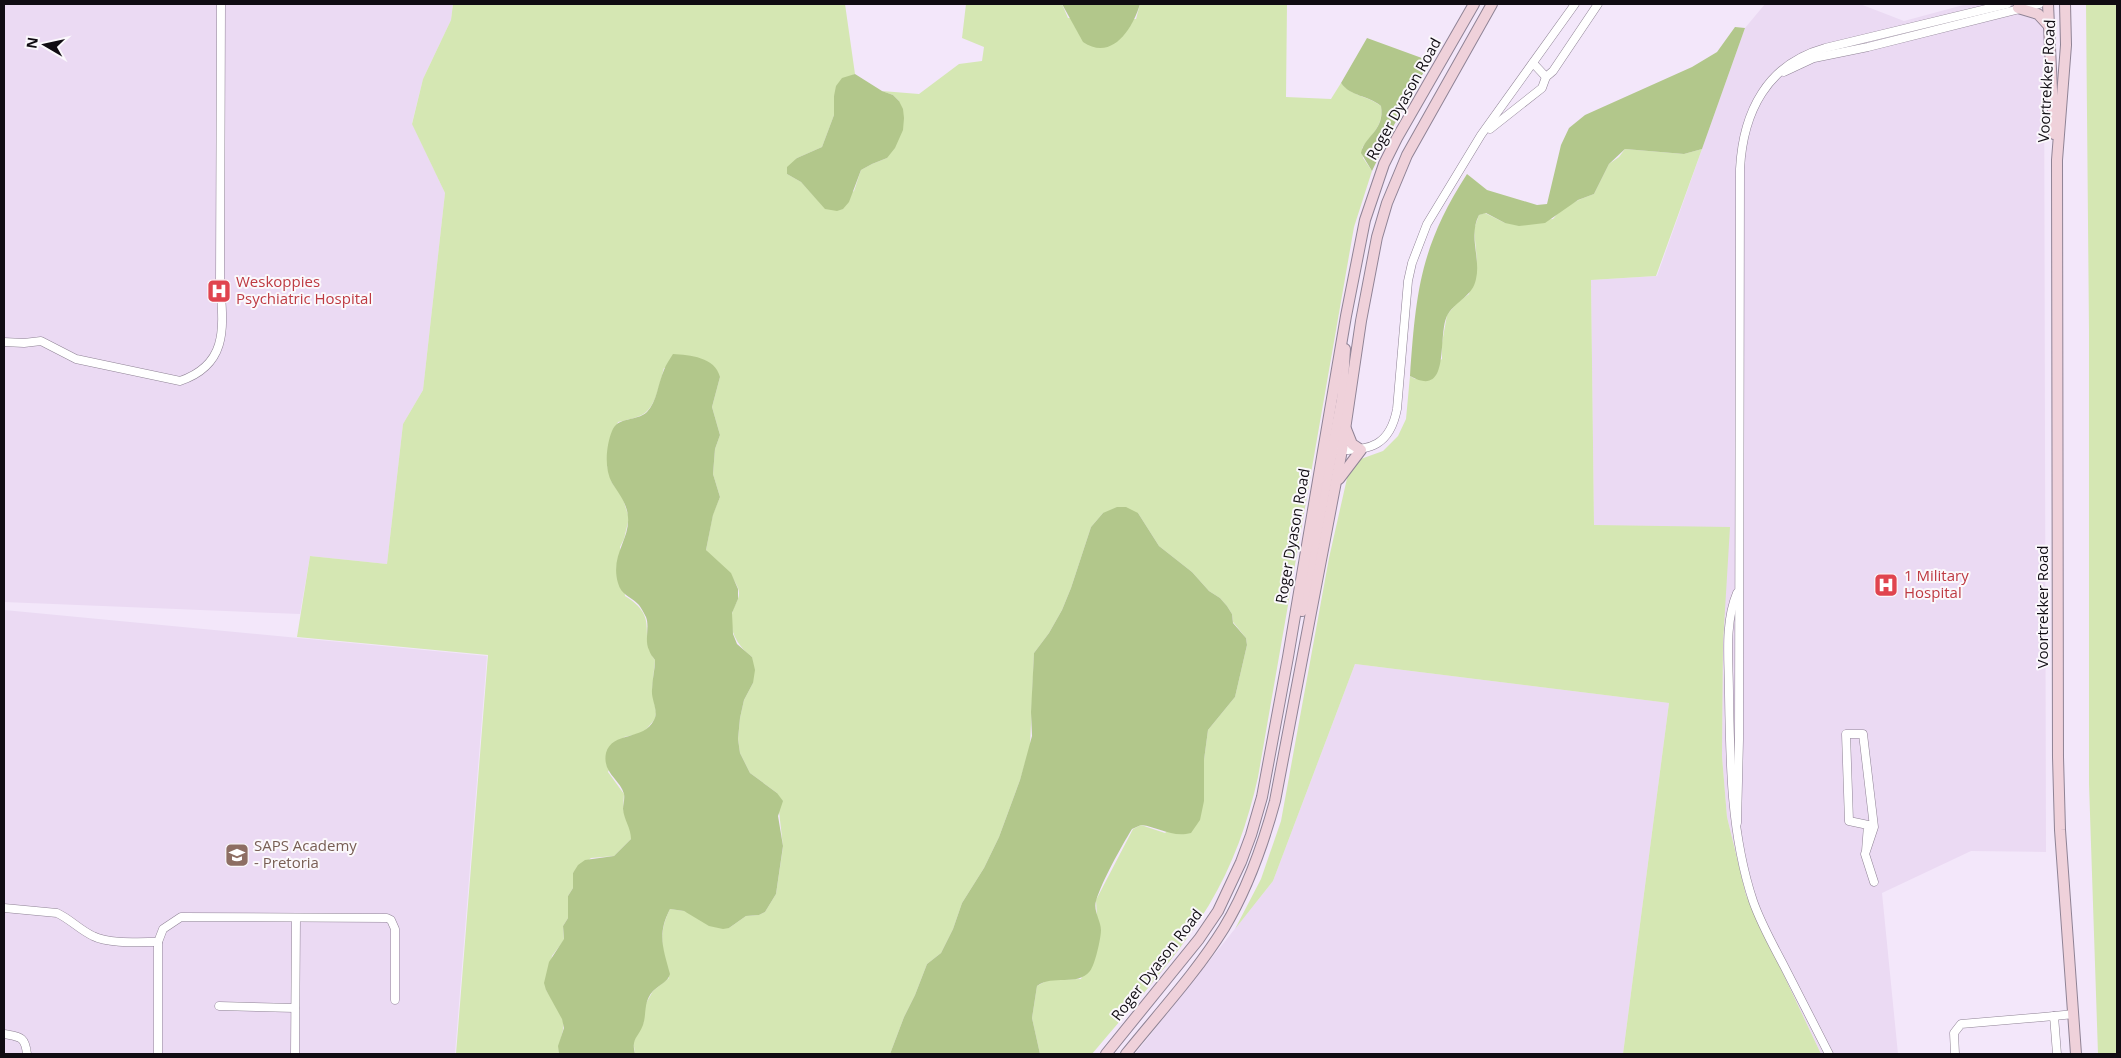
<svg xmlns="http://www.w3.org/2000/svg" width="2121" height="1058" font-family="'Open Sans',sans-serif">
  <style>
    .built { fill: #ebdaf3 }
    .green { fill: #d5e7b3 }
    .forest { fill: #b2c78b }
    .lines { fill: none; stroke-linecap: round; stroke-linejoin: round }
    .street-casing { stroke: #8f8395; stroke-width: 9 }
    .secondary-casing { stroke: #8f8395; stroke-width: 12 }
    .street { stroke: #fff; stroke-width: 8 }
    .secondary { stroke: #efd1da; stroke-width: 10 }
    .labels { text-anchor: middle; stroke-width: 4; stroke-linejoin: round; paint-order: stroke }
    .street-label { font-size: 15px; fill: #100c12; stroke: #fbf8fc }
    .health-label { font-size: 15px; fill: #be3a42; stroke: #fbf8fc; text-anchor: start }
    .education-label { font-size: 15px; fill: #785e54; stroke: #fbf8fc; text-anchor: start }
  </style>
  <rect width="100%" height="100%" fill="#f3e7fa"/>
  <!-- built -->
  <g class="built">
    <path d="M4 4H453L451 20 423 79 412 123 445 193 423 390 403 424 387 564 310 556 300 614 4 602Z"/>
    <path d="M1765 4H1860L1904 21 1967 4H2028L2044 25 2046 852 1971 851 1882 893 1898 1054H1821L1746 894 1727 817 1722 756 1723 643 1594 525 1591 280 1657 276 1745 28Z"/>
    <path d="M4 610 487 656 455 1054H4Z"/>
    <path d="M1355 664 1669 703 1623 1054H1135L1273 881Z"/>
  </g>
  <!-- green -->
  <g class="green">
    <path d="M453 4H845L855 74 849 77 834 96V115L822 147 797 158 787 174 801 182 825 208 854 191 861 170 872 164 887 158 899 101 893 95 882 91 919 94 959 64 982 61 984 47 962 38 966 4H1062L1068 18 1136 19 1140 4H1287L1286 97 1331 99 1341 83C1351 96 1368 96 1381 106 1384 125 1372 134 1362 148L1363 158 1372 171 1354 227 1258 777C1248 822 1233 865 1209 905 1177 958 1132 1006 1092 1054H1040L1032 1018 1037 986 1048 980 1081 979 1101 930 1097 919 1096 900 1133 829 1141 825 1165 833 1204 801V760L1208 730 1235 697 1247 645 1246 638 1233 622 1232 614 1227 606 1220 598 1209 591 1192 572 1159 546 1138 513H1103L1091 527 1071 588 1062 610 1049 633 1034 653 1030 747 1020 780 999 837 984 868 962 903 953 929 941 953 927 964 915 995 904 1017 890 1054H635L633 1039 643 1024 645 1005 653 991 669 978C663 951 657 935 670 909L684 911 729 928 746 916 759 915 765 912 776 894 783 847 777 793 750 773 740 753 738 739 740 718 744 700 753 683 752 657C738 646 729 633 732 614 733 605 742 598 738 588 730 568 716 565 706 550L713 514 720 497 713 474 715 449 720 435 712 407 720 377 664 368C660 382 656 405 645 413 638 418 626 420 618 422L607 453V465L612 483 622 496 629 518 624 539 620 547 625 596C661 618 637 633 655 660L652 690 656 712 655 719 643 733 624 737 608 772 624 794 623 809 631 832V839L614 856 591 858 573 873V888L568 896V918L563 926 564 940 552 956 546 990C553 1001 566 1016 563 1030 561 1039 558 1045 559 1054H456L488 655 297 637 310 556 387 564 403 424 423 390 445 193 412 124 423 79 451 20Z"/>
    <path d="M2086 4H2117V1054H2098L2089 784V331Z"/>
    <path d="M1625 149 1684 154 1702 149 1656 276 1591 280 1594 525 1730 527 1723 643 1722 756 1727 817 1746 895 1821 1054H1623L1669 703 1355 664 1273 881 1235 929 1261 879 1281 821 1329 558 1348 474 1358 460 1383 451 1398 436 1406 419 1410 376 1415 379 1442 359V343L1447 315 1457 303 1469 294 1477 261 1474 229 1479 215 1485 213 1505 223 1553 219C1563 206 1578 200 1594 194L1609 164 1619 157Z"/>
  </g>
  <!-- forest -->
  <g class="forest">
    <path d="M1062 4H1140C1133 28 1112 62 1083 42Z"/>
    <path d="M1735 27 1745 28 1702 149 1684 154 1625 149 1609 164 1594 194 1578 200 1545 223 1519 226 1505 223 1486 213 1479 215C1468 236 1481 258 1476 279 1473 296 1456 301 1448 314 1436 333 1453 400 1410 376 1416 292 1420 247 1467 174L1487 190 1537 205 1547 204 1561 145 1569 128 1585 115 1692 67 1717 52Z"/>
    <path d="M1367 38 1430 61 1394 125 1372 171 1361 153C1365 135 1385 131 1381 106 1368 95 1351 97 1341 83Z"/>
    <path d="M855 74 882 91 893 95 899 101 903 109 904 118 903 130 895 148 887 158 872 164 861 170 849 202 843 209 837 211 825 209 801 182 787 174V167L797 158 822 147 834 115V96L836 86 842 78Z"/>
    <path d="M673 354C690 355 715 357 720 377L712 407 720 435 715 449 713 474 720 497 713 515 706 550 731 573 738 589V599L732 613 733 634 737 644 752 657 755 670 753 683 744 700 740 718 738 739 740 753 750 773 777 793 783 801 778 816 783 846 776 894 765 912 759 915 746 916 729 928 723 929 709 926 684 911 670 909C657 934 663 948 670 974 668 982 659 985 653 991 643 1002 647 1013 643 1025 638 1038 631 1038 635 1054H559L558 1046 564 1028 562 1019 546 990 544 983 549 962 564 939 563 926 568 918V896L573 888V873L578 865 585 860 614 856 631 839C631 828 624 820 623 809 623 805 625 799 624 794 620 779 602 773 606 753 612 731 644 741 654 720 659 711 651 700 652 690 652 680 655 670 655 660 653 657 650 654 649 650 644 640 650 627 646 617 644 613 641 607 638 604 630 596 621 595 618 583 610 555 630 540 628 517 627 503 619 494 612 483 604 468 606 446 612 431 618 416 636 422 647 412 657 402 658 383 664 370 666 364 670 359 673 354Z"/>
    <path d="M1117 507H1126L1138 513 1159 546 1192 572 1209 591 1220 598 1227 606 1232 614 1233 623 1246 638 1247 645 1235 697 1208 730 1204 760V801L1200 820 1191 833C1172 838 1159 827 1141 825L1132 829C1121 847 1102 881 1096 901 1093 911 1101 921 1101 930 1101 938 1095 965 1090 971 1077 987 1053 974 1037 986L1032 1018 1040 1054H890L904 1017 915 995 927 964 941 953 953 929 962 903 984 868 999 837 1020 780 1032 736 1031 712 1034 653 1049 633 1062 610 1071 588 1091 527 1103 513Z"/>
  </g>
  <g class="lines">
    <!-- street casing -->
    <g class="street-casing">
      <g id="street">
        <path d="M1533 63 1546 77 1553 71 1598 4"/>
        <path d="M1784 72 1814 58 1868 47 2039 4"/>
        <path d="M1490 129 1542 88 1546 77"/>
        <path d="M4 342 24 343 41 341 76 359 180 381C230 364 223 325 220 281L221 4"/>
        <path d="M1337 450C1371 451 1390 445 1397 409L1408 281 1412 263 1427 224 1481 135 1575 4"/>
        <path d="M1737 593C1724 624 1729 661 1729 694 1730 763 1731 835 1753 901 1761 924 1773 945 1784 966 1799 995 1814 1025 1829 1054"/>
        <path d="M1737 823 1739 740 1740 169C1743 112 1767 64 1825 48L2007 4"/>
        <path d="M1866 851 1868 825 1849 821 1846 734H1863L1874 827 1865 854 1874 882"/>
        <path d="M4 908 57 913C70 919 80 930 93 936 108 944 140 942 158 942"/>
        <path d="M219 1006 295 1008"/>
        <path d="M2054 1016 2074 1014"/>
        <path d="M4 1034C20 1037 25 1036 27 1054"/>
        <path d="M158 1054V942L163 929 181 917 387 918 391 920 395 929V1000"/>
        <path d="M295 1054 296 918"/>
        <path d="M1955 1054 1954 1033 1961 1024 2054 1016 2057 1054"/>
      </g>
    </g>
    <!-- secondary casing -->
    <g class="secondary-casing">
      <g id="secondary">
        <path d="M2048 4 2054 134"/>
        <path d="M2065 4 2066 45 2057 160 2058 757 2060 830 2076 1054"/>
        <path d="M2018 8 2038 14 2049 26"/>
        <path d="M1339 479 1361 450 1352 444 1346 429"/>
        <path d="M1302 611 1342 399 1345 349"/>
        <path d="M1106 1054 1199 939 1218 911 1241 862 1251 835 1262 797 1288 657 1346 316 1365 220 1384 164 1397 138 1474 4"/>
        <path d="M1126 1054C1159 1013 1196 973 1224 928 1248 888 1263 845 1275 801L1342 450 1361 321 1377 237 1387 203 1407 155 1492 4"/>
      </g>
    </g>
    <!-- street -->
    <use href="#street" class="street"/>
    <!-- secondary -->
    <use href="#secondary" class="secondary"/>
  </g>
  <!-- icons -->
  <defs>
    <g id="hospital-square" transform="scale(1.25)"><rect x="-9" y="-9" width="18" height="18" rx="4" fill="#e0444e" stroke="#fbf8fc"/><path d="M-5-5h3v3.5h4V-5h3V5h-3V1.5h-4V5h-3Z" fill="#fff"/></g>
    <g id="university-square" transform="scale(1.25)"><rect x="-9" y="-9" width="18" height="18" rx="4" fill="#8d6e63" stroke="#fbf8fc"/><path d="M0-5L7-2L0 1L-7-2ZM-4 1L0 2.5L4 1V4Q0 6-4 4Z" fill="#fff"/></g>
  </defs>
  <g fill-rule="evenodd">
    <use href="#hospital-square" x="219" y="291"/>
    <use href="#hospital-square" x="1886" y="585"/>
    <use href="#university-square" x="237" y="855"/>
  </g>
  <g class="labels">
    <!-- street labels -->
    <g class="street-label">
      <text transform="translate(2047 81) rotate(-87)" y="5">Voortrekker Road</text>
      <text transform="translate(1404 99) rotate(-61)" y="5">Roger Dyason Road</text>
      <text transform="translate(1293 536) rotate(-80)" y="5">Roger Dyason Road</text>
      <text transform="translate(2043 607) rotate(-90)" y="5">Voortrekker Road</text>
      <text transform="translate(1157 965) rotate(-52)" y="5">Roger Dyason Road</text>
    </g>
    <!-- health labels -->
    <g class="health-label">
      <text x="236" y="287">Weskoppies<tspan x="236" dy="17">Psychiatric Hospital</tspan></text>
      <text x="1904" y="581">1 Military<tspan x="1904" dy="17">Hospital</tspan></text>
    </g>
    <!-- education labels -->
    <g class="education-label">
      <text x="254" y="851">SAPS Academy<tspan x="254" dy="17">- Pretoria</tspan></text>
    </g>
  </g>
  <!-- border -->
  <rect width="2121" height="1058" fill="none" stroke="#100c12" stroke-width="10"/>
  <!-- north arrow -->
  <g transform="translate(45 45) rotate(279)" stroke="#fbf8fc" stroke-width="4" paint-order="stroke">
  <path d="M0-4L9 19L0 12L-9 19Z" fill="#100c12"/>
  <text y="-8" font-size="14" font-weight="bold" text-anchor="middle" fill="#100c12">N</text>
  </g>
</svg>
